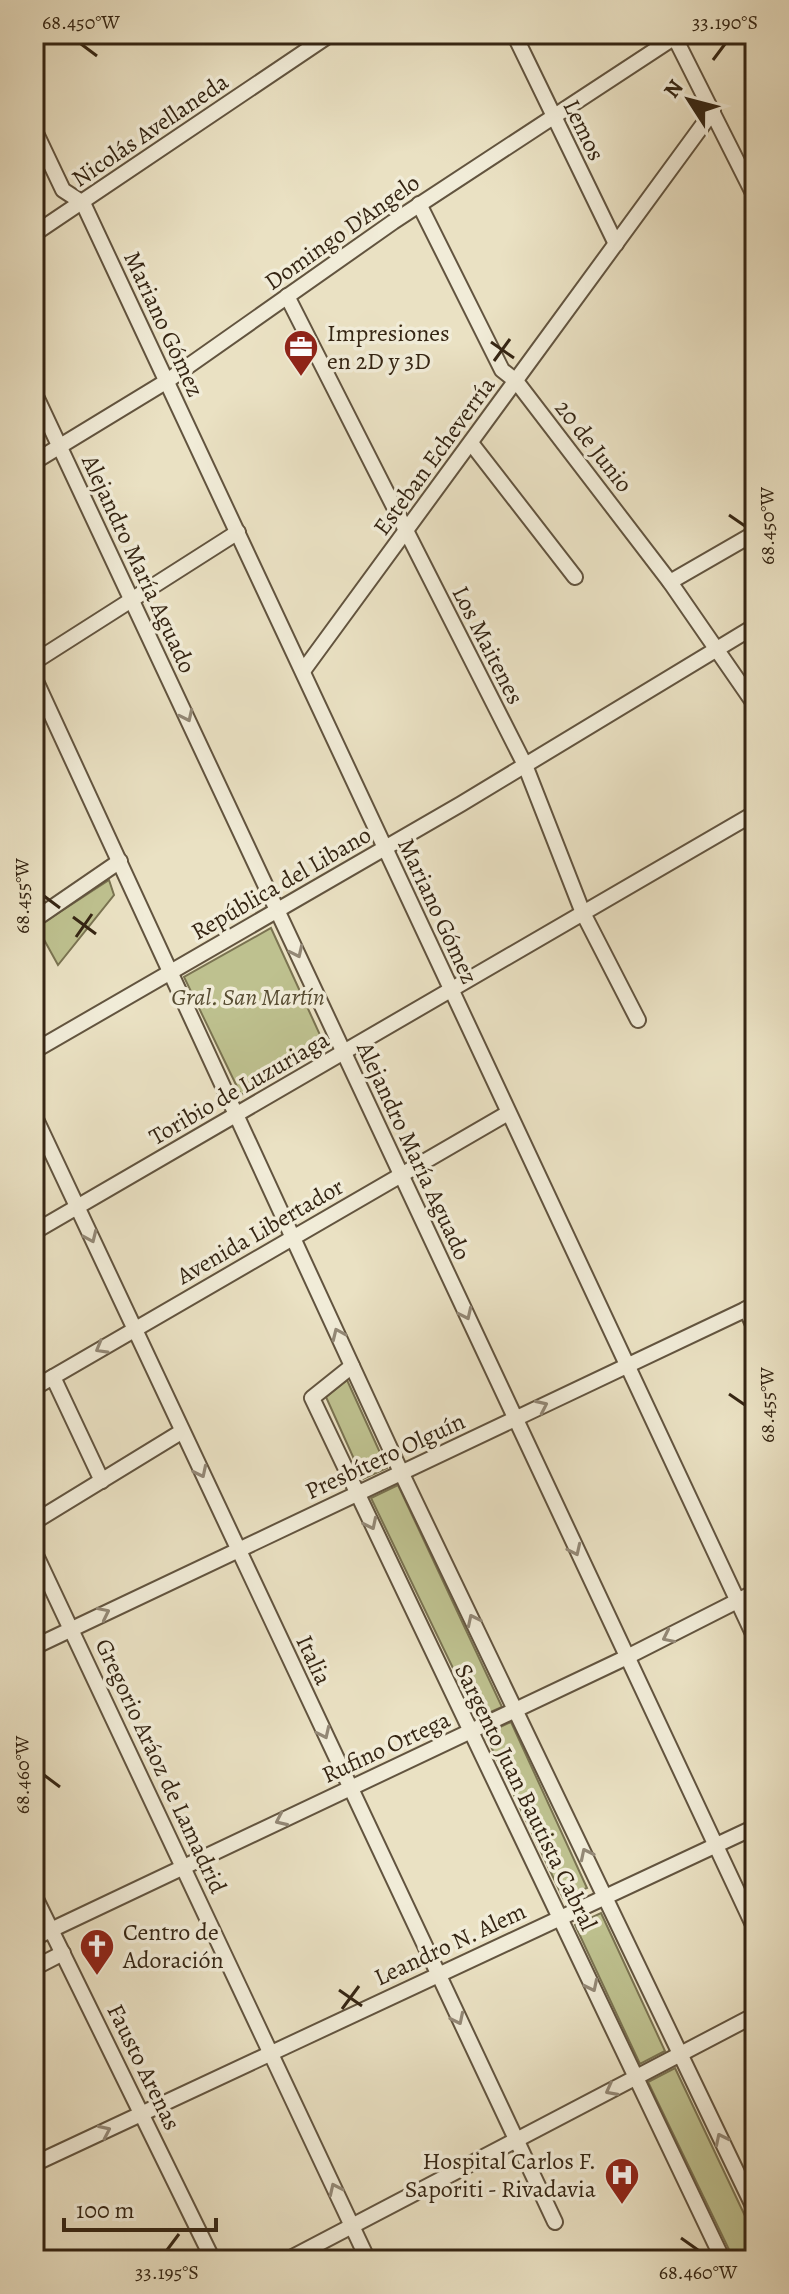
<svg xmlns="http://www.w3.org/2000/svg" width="789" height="2294" font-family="Alegreya,serif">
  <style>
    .green { fill: #bec18f; stroke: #7a7351; stroke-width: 2 }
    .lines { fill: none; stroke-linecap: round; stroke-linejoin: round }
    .minor-casing { stroke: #62543f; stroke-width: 18 }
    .minor { stroke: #f1ecd8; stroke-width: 14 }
    .oneway { stroke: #938876 }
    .ticks { fill: none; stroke: #352513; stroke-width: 3 }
    .labels { text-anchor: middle; stroke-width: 7; stroke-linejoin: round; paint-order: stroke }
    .street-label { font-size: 24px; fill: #352513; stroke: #f1ecd8 }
    .poi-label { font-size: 24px; fill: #352513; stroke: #f1ecd8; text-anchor: start }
    .park-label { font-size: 24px; font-style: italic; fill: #574c32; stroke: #f1ecd8 }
    .neatline { fill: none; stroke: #352513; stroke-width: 3 }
    .ticks-label { font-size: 20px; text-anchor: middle; fill: #352513 }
  </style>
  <rect width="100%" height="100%" fill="#eae1c3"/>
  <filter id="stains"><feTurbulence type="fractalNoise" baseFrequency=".0025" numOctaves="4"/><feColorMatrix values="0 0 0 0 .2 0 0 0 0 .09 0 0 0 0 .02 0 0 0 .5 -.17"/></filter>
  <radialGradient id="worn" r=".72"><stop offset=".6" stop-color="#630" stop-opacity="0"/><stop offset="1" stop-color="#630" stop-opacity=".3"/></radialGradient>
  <!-- green -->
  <g class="green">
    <path d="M109 880 114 895 58 965 37 927Z"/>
    <path d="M271 928 326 1048 241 1095 184 977Z"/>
    <path d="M347 1380 387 1468 363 1479 326 1397Z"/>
    <path d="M398 1485 502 1707 477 1718 371 1498Z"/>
    <path d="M511 1722 587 1888 563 1898 485 1734Z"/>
    <path d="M601 1913 665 2051 640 2064 575 1925Z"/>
    <path d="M675 2068 755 2237V2260H734L648 2082Z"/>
  </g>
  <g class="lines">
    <!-- minor casing -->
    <g class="minor-casing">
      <g id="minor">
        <path d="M514 34 616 244"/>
        <path d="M673 34 755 197"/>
        <path d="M34 129 63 190 83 203 755 1638"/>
        <path d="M419 204 502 370 516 381 670 582 755 705"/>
        <path d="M34 234 331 34"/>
        <path d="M287 296 525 765 583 913 638 1020"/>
        <path d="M34 392 755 1929"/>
        <path d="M471 443 575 577"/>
        <path d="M34 462 167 381 393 222 675 37"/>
        <path d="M670 582 755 533"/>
        <path d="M34 662 238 532"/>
        <path d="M303 671 713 111"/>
        <path d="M34 677 401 1472 755 2210"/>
        <path d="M34 920 120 861"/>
        <path d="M34 1051 461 804 755 626"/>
        <path d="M34 1115 555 2222"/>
        <path d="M34 1232 755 813"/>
        <path d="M746 1309 755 1329"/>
        <path d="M352 1366 312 1398 723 2260"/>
        <path d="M53 1377 102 1481"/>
        <path d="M34 1388 508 1113"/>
        <path d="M34 1522 181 1432"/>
        <path d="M34 1551 368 2260"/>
        <path d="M34 1647 755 1305"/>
        <path d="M34 1895 213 2260"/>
        <path d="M34 1938 625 1658 755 1592"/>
        <path d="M34 1968 63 1953"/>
        <path d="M34 2164 755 1827"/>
        <path d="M287 2260 755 2015"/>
      </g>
    </g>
    <!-- minor -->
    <use href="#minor" class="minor"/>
  </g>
  <!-- one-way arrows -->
  <defs><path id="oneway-chevron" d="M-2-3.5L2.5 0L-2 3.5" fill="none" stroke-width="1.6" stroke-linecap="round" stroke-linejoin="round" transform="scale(2)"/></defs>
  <g class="oneway">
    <use href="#oneway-chevron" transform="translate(187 716) rotate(65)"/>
    <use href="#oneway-chevron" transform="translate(297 952) rotate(65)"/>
    <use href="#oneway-chevron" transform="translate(91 1237) rotate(66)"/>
    <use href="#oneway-chevron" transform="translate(466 1314) rotate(65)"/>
    <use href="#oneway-chevron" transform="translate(338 1334) rotate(-114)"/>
    <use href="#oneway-chevron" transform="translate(101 1348) rotate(150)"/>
    <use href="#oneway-chevron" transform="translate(542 1406) rotate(-25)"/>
    <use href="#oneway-chevron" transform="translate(201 1472) rotate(64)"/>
    <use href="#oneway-chevron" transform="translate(371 1524) rotate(64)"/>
    <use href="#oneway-chevron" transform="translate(575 1550) rotate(65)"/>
    <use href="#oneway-chevron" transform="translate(104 1613) rotate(-26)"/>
    <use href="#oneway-chevron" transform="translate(473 1620) rotate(-116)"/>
    <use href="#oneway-chevron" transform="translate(668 1637) rotate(154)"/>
    <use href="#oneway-chevron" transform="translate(324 1733) rotate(65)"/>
    <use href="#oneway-chevron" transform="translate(281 1820) rotate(155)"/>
    <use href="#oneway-chevron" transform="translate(586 1854) rotate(-116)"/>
    <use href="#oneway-chevron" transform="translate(592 1986) rotate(64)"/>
    <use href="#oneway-chevron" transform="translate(458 2019) rotate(64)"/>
    <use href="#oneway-chevron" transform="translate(611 2090) rotate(152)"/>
    <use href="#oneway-chevron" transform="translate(105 2131) rotate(-25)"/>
    <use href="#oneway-chevron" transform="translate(721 2139) rotate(-116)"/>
    <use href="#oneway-chevron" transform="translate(335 2189) rotate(-115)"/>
  </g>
  <!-- ticks -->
  <path class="ticks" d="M81 44 97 56M713 60 725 44M491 342 514 358M494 361 510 339M729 515 745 526M44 896 60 908M73 917 96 934M76 937 92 914M729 1394 745 1405M44 1775 60 1787M339 1990 362 2006M342 2009 359 1986M681 2238 698 2250M167 2250 179 2234"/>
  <!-- icons -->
  <defs>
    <g id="office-pin" transform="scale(1.8)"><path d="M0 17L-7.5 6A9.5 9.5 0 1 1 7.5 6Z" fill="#8f2418" stroke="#f1ecd8"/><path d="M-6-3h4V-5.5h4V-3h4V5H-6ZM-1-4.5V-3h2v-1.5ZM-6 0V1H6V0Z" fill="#fff"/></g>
    <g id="church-pin" transform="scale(1.8)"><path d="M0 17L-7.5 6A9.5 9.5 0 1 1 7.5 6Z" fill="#8f2418" stroke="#f1ecd8"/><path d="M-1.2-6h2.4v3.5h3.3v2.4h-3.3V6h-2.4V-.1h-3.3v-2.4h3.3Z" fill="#fff"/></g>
    <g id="hospital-pin" transform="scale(1.8)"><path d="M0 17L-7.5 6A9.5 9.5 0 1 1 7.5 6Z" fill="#8f2418" stroke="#f1ecd8"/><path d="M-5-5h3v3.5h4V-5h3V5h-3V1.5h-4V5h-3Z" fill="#fff"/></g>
  </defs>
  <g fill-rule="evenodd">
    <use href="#office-pin" x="301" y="347"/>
    <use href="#church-pin" x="97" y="1946"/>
    <use href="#hospital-pin" x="622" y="2175"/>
  </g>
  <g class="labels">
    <!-- street labels -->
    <g class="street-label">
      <text transform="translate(150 130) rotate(-34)" y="8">Nicolás Avellaneda</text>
      <text transform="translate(584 130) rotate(64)" y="8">Lemos</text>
      <text transform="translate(342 232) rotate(-35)" y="8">Domingo D'Angelo</text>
      <text transform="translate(164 324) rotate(65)" y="8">Mariano Gómez</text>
      <text transform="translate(594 446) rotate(52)" y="8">20 de Junio</text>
      <text transform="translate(434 456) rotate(-54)" y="8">Esteban Echeverría</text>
      <text transform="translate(139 564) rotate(65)" y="8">Alejandro María Aguado</text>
      <text transform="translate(488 645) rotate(63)" y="8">Los Maitenes</text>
      <text transform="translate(281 883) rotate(-30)" y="8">República del Libano</text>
      <text transform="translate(438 911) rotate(65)" y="8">Mariano Gómez</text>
      <text transform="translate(239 1088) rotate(-30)" y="8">Toribio de Luzuriaga</text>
      <text transform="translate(414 1151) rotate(65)" y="8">Alejandro María Aguado</text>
      <text transform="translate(260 1231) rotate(-30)" y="8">Avenida Libertador</text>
      <text transform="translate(385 1456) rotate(-25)" y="8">Presbítero Olguín</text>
      <text transform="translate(314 1660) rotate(65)" y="8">Italia</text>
      <text transform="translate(386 1747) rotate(-25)" y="8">Rufino Ortega</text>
      <text transform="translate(161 1766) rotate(65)" y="8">Gregorio Aráoz de Lamadrid</text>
      <text transform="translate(526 1797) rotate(64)" y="8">Sargento Juan Bautista Cabral</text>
      <text transform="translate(450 1944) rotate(-25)" y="8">Leandro N. Alem</text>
      <text transform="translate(144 2067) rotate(64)" y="8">Fausto Arenas</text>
    </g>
    <!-- poi labels -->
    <g class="poi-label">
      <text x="327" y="341">Impresiones<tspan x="327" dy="28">en 2D y 3D</tspan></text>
      <text x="123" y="1940">Centro de<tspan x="123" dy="28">Adoración</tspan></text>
      <text x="596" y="2169" text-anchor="end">Hospital Carlos F.<tspan x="596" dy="28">Saporiti - Rivadavia</tspan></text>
    </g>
    <!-- park labels -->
    <g class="park-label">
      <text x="248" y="1005">Gral. San Martín</text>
    </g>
  </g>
  <!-- margin -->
  <rect width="789" height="2294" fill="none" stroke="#eae1c3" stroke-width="88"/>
  <!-- north arrow -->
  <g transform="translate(689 100) rotate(306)" stroke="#f1ecd8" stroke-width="6" paint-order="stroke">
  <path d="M0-6L14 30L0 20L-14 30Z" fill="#352513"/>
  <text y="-12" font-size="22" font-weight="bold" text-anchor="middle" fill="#352513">N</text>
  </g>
  <!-- scale -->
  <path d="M64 2218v12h152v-12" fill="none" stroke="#352513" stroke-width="4"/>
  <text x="76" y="2218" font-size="24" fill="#352513" stroke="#f1ecd8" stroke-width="6" paint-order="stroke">100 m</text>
  <rect x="44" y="44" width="701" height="2206" class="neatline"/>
  <g class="ticks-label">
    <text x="81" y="29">68.450°W</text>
    <text x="725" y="29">33.190°S</text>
    <text transform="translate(767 526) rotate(-90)" y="7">68.450°W</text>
    <text transform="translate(22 896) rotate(-90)" y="7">68.455°W</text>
    <text transform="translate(767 1405) rotate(-90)" y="7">68.455°W</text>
    <text transform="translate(22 1775) rotate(-90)" y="7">68.460°W</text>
    <text x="167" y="2279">33.195°S</text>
    <text x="698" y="2279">68.460°W</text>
  </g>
  <rect width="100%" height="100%" filter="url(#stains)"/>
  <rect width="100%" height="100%" fill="url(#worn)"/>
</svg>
